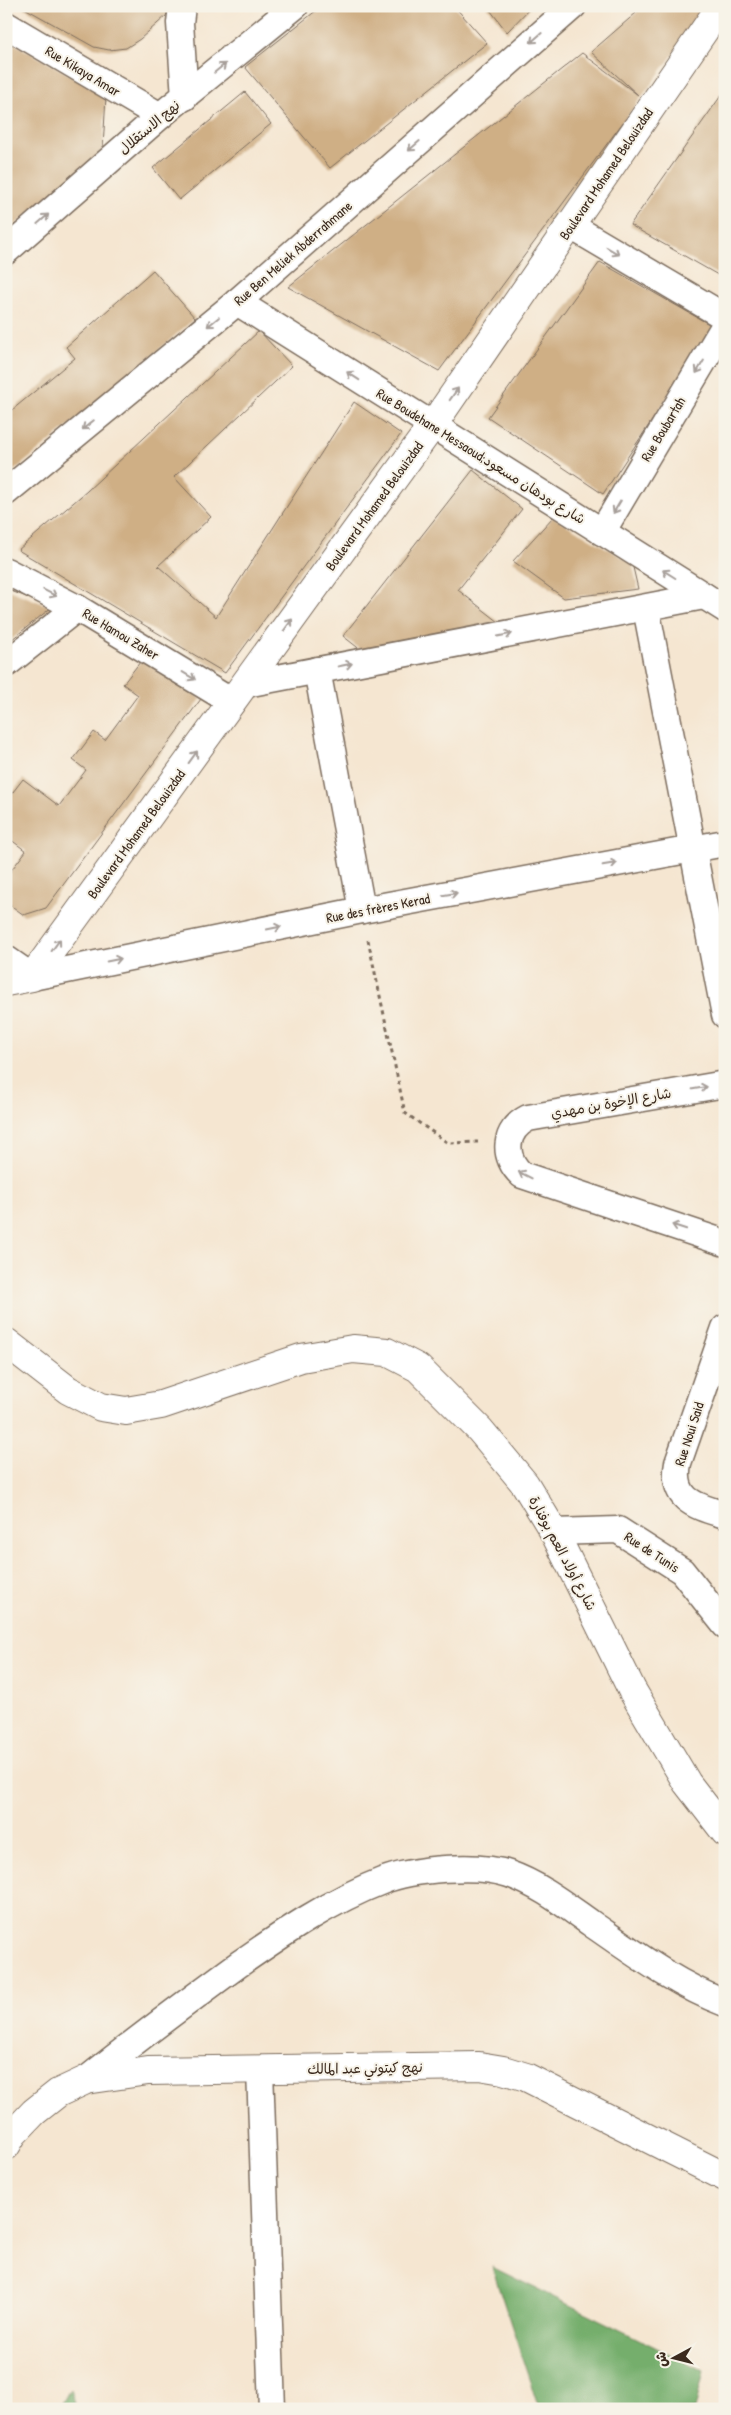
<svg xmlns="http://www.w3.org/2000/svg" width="731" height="2415" font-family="'Patrick Hand','Playpen Sans Arabic',sans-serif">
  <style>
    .forest { fill: #75ae6c; stroke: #586c45 }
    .building { fill: #cfaf85 }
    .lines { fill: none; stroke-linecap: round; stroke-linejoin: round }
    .minor-casing { stroke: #7c6c5d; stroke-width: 29 }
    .tertiary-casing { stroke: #7c6c5d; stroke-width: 30 }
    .secondary-casing { stroke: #7c6c5d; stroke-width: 30 }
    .path { stroke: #7c6c5d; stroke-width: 3; stroke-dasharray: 4 4; stroke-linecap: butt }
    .minor { stroke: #fff; stroke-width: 26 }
    .tertiary { stroke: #fff; stroke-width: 28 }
    .secondary { stroke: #fff; stroke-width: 28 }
    .oneway { stroke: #a79f9a }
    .labels { text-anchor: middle; stroke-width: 4; stroke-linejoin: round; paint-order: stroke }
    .street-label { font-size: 14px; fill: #3b2a1e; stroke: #f7f3e8 }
  </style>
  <rect width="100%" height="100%" fill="#f7f3e8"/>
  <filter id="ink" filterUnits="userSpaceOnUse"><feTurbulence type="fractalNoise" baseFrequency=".02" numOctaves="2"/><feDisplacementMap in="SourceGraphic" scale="10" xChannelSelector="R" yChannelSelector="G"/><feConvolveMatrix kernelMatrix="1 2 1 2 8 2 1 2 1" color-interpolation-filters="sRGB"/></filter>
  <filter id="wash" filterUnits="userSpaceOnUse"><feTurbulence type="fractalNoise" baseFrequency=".0096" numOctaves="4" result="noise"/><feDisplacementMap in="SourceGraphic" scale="20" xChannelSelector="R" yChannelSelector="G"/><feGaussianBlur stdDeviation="1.12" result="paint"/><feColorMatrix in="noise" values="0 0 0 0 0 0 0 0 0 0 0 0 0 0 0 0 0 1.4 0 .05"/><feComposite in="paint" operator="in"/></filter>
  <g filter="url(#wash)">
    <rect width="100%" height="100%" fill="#f5e6d1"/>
    <!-- forest -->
    <g class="forest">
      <path d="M492 2267 704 2371 695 2409H539Z"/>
      <path d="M70 2389 77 2409H59Z"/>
    </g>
    <g id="blocks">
      <!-- building -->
      <g class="building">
        <path d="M21 6H170L166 16 140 39 126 48 109 50 94 47Z"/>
        <path d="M322 6H454L487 43 330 168 245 67Z"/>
        <path d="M487 6H532L507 32Z"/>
        <path d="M644 6H709L439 371 288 287 582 53 638 95 591 52Z"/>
        <path d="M6 39 106 96 103 148 97 158 6 232Z"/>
        <path d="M725 90V279L630 225Z"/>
        <path d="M245 92 271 124 179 200 153 168Z"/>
        <path d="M600 262 714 327 603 494 488 417Z"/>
        <path d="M153 270 195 318 107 395 6 477V415L75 358 66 347Z"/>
        <path d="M259 331 292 366 174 477 211 517 158 566 216 617 354 402 401 434 225 673 18 550 87 491Z"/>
        <path d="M473 470 522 509 458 590 499 622 366 654 343 636Z"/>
        <path d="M553 517 632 563 638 589 564 598 513 561Z"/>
        <path d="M6 589 52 607 6 644Z"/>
        <path d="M144 657 201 699 46 908 24 915 6 902V877L26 851 6 836V801L23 779 59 806 86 770 73 760 94 732 105 740 138 695 123 684Z"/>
      </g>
    </g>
  </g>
  <g filter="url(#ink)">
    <use href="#blocks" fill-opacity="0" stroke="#7c6c5d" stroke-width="1"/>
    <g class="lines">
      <!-- minor casing -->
      <g class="minor-casing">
        <g id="minor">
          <path d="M182 6 180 23 185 97"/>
          <path d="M6 25 160 116"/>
          <path d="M571 226 725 317"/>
          <path d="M6 251 160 116 295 6"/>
          <path d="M237 302 725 609"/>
          <path d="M6 492 237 302 573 6"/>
          <path d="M602 532 725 325"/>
          <path d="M6 571 77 608 232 702"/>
          <path d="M646 608 725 1015"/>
          <path d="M6 664 77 608"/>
          <path d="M317 670 362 910"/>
          <path d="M246 684 704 596"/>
          <path d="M6 959 32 977 362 910 725 843"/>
          <path d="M725 1084 528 1118C504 1130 502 1157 522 1175L725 1243"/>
          <path d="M725 1328 678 1463C671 1501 696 1506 725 1515"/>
          <path d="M554 1532 618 1530 682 1571 725 1625"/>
          <path d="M260 2070 272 2409"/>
          <path d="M86 2080C136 2040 187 2002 239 1964 285 1932 330 1901 382 1881 412 1869 478 1863 509 1874 540 1885 565 1905 592 1924 634 1953 677 1985 725 2003"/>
        </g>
      </g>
      <!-- tertiary casing -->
      <g class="tertiary-casing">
        <g id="tertiary">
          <path d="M6 982 32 977 432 426 721 6"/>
          <path d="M6 1342 68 1390 101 1407 126 1411 161 1405 301 1358 353 1349 387 1352 418 1368 480 1430 525 1484 554 1532 632 1690 687 1783 725 1832"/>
        </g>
      </g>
      <!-- secondary casing -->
      <g class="secondary-casing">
        <path id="secondary" d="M6 2146 13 2134 34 2112 58 2093 86 2080 148 2071 479 2066 503 2070 526 2077 725 2177"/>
      </g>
      <!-- path -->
      <path class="path" d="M368 940 405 1113 448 1143 478 1142"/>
      <!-- minor -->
      <use href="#minor" class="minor"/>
      <!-- tertiary -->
      <use href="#tertiary" class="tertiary"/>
      <!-- secondary -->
      <use href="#secondary" class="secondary"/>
    </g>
    <!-- one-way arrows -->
    <defs><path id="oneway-shaft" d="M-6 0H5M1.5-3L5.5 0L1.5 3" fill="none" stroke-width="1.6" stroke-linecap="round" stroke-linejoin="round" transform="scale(1.25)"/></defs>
    <g class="oneway">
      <use href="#oneway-shaft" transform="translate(536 38) rotate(139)"/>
      <use href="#oneway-shaft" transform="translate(220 68) rotate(-39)"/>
      <use href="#oneway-shaft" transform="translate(414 146) rotate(139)"/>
      <use href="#oneway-shaft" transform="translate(43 219) rotate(-41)"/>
      <use href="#oneway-shaft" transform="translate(613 251) rotate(31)"/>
      <use href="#oneway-shaft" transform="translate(213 322) rotate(141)"/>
      <use href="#oneway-shaft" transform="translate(700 367) rotate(121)"/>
      <use href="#oneway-shaft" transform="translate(353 376) rotate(-147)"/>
      <use href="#oneway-shaft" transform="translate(454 394) rotate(-55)"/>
      <use href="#oneway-shaft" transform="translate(88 425) rotate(141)"/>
      <use href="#oneway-shaft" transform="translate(617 507) rotate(121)"/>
      <use href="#oneway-shaft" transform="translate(669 574) rotate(-148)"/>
      <use href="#oneway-shaft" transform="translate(50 593) rotate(27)"/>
      <use href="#oneway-shaft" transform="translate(288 625) rotate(-54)"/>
      <use href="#oneway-shaft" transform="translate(505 635) rotate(-11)"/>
      <use href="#oneway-shaft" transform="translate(345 665) rotate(-11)"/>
      <use href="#oneway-shaft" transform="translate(189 676) rotate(31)"/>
      <use href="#oneway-shaft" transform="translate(193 757) rotate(-54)"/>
      <use href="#oneway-shaft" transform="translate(610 864) rotate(-10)"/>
      <use href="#oneway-shaft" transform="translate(450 894) rotate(-10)"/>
      <use href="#oneway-shaft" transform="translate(274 928) rotate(-11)"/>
      <use href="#oneway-shaft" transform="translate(56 945) rotate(-54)"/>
      <use href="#oneway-shaft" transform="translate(114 960) rotate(-11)"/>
      <use href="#oneway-shaft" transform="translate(700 1088) rotate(-10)"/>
      <use href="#oneway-shaft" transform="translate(525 1175) rotate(-153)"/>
      <use href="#oneway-shaft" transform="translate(679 1227) rotate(-162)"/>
    </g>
  </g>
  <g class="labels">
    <!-- street labels -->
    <g class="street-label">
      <text transform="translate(83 71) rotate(31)" y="5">Rue Kikaya Amar</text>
      <text transform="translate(149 127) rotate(-40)" y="5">نهج الاستقلال</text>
      <text transform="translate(606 174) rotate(-56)" y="5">Boulevard Mohamed Belouizdad</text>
      <text transform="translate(293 253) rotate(-41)" y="5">Rue Ben Meliek Abderrahmane</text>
      <text transform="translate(663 429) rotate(-59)" y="5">Rue Boubartah</text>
      <text transform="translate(481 456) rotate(32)" y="5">Rue Boudehane Messaoud;شارع بودهان مسعود</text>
      <text transform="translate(374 506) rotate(-54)" y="5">Boulevard Mohamed Belouizdad</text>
      <text transform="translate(121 634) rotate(31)" y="5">Rue Hamou Zaher</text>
      <text transform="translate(136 834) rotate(-54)" y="5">Boulevard Mohamed Belouizdad</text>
      <text transform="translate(378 908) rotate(-11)" y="5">Rue des frères Kerad</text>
      <text transform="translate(611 1103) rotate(-10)" y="5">شارع الإخوة بن مهدي</text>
      <text transform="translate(689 1434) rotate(-72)" y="5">Rue Noui Said</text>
      <text transform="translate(652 1552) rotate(33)" y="5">Rue de Tunis</text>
      <text transform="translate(563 1553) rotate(62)" y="5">شارع أولاد العم بوفنارة</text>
      <text transform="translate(365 2068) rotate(-1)" y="5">نهج كيتوني عبد المالك</text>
    </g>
  </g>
  <!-- margin -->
  <rect width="731" height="2415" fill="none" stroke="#f7f3e8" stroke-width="25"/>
  <!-- north arrow -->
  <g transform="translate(674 2358) rotate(263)" stroke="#f7f3e8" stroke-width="4" paint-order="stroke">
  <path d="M0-4L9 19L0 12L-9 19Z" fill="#3b2a1e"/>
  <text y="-8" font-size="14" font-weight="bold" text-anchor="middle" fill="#3b2a1e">ش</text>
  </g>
</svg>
